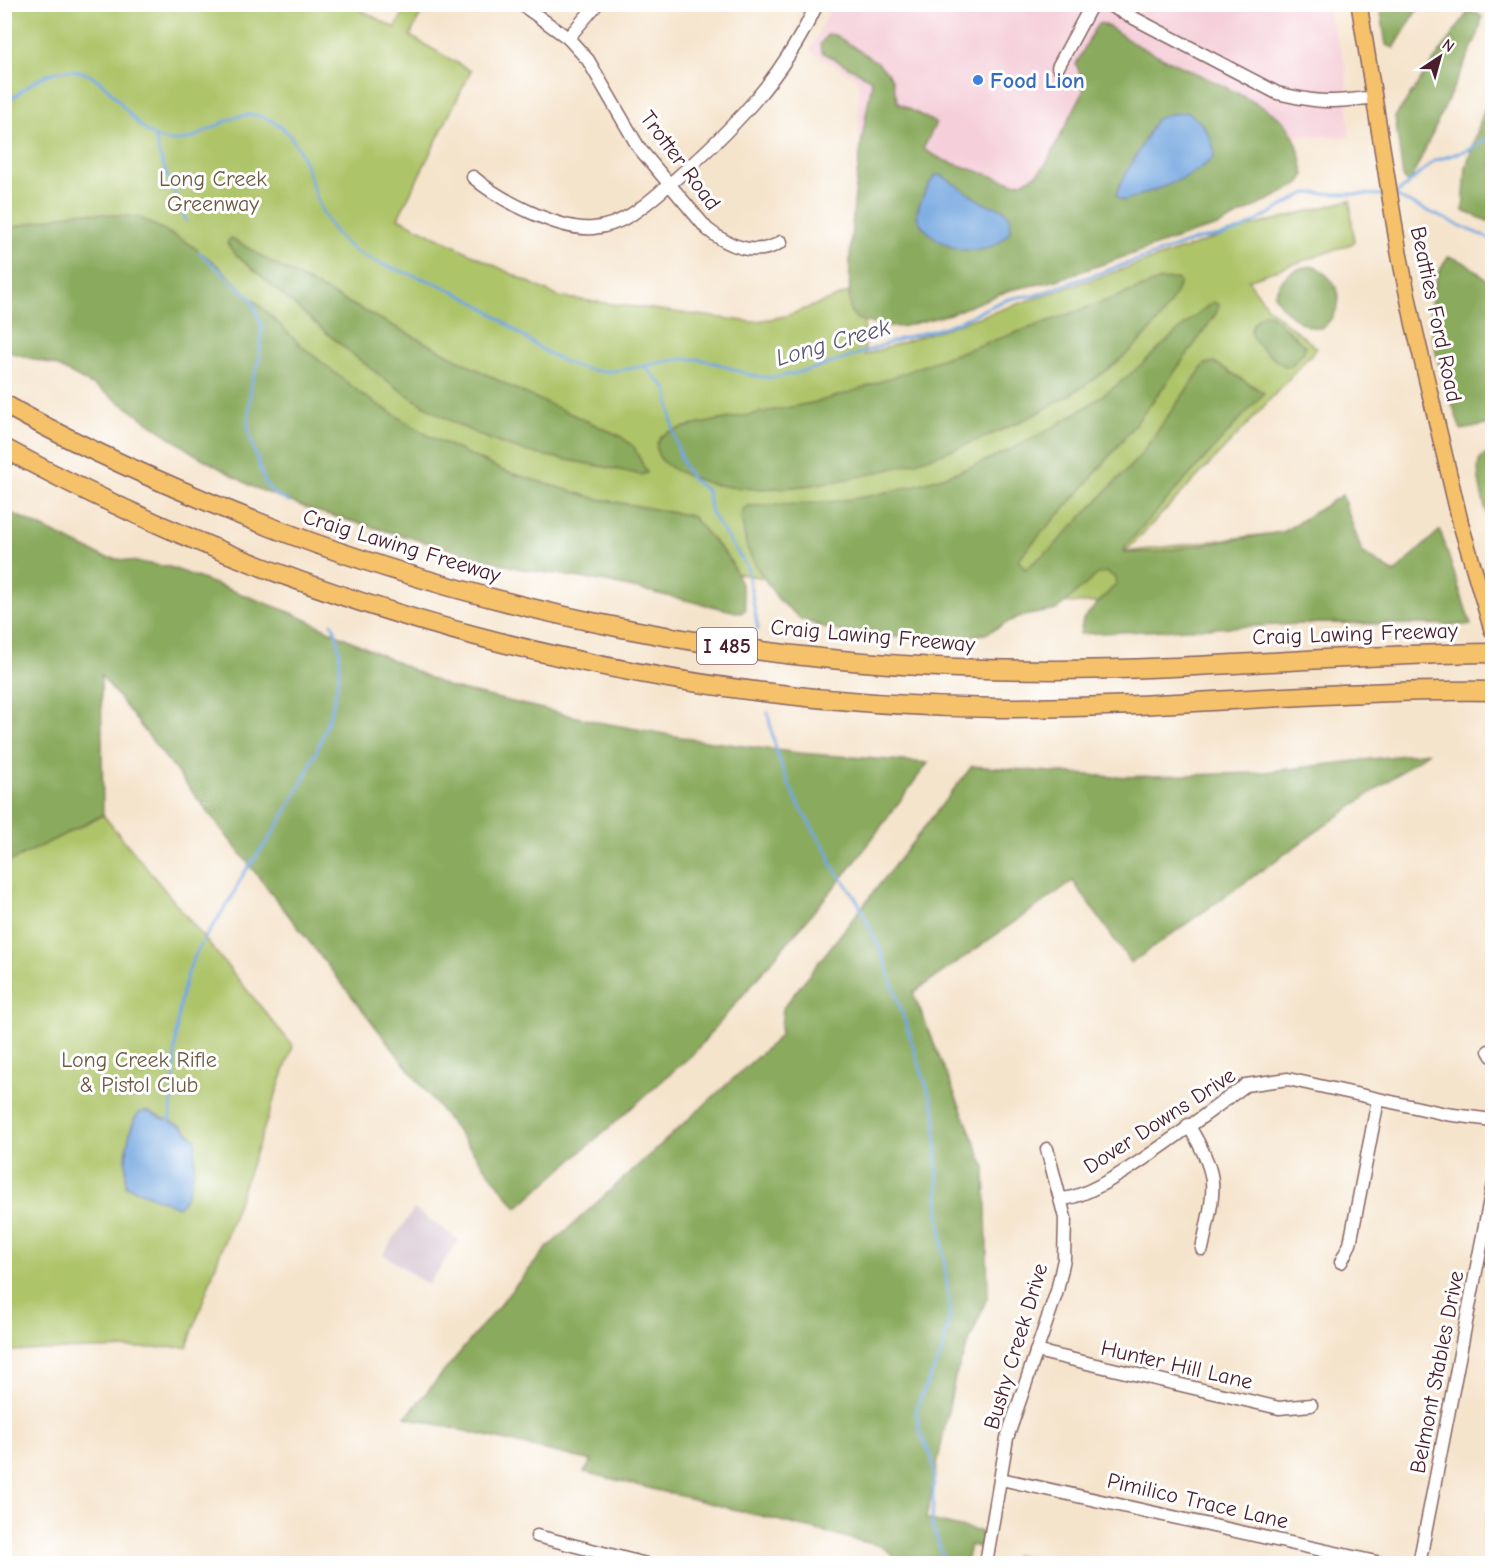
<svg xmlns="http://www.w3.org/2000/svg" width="1497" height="1568" font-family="'Comic Neue',sans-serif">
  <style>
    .built { fill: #f5cfd9 }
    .industrial { fill: #d1bdcb }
    .green { fill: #aec469; stroke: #7c724a; stroke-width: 1.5 }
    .forest { fill: #8aaa5d; stroke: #6a6444; stroke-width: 1.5 }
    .water { fill: #74a7e0; stroke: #5f6386; stroke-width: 1.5 }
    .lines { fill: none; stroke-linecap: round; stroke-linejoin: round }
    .stream { stroke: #74a7e0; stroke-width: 3 }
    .minor-casing { stroke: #866463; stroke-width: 15 }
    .major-casing { stroke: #866463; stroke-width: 18 }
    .highway-casing { stroke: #866463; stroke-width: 21 }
    .minor { stroke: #fff; stroke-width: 12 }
    .major { stroke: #f5c16b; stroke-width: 15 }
    .highway { stroke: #f5c16b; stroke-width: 18 }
    .shop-dot { fill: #3f7fe0; stroke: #fff; stroke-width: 2 }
    .labels { text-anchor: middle; stroke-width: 6; stroke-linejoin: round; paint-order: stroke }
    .shield { fill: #fff; stroke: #80626b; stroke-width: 1.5 }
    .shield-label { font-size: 21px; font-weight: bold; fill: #4a1f2b }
    .shop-label { font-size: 22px; font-weight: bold; fill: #366cbe; stroke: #fff; text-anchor: start }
    .street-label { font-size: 22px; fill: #4a1f2b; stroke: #fff }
    .park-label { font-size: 22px; fill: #6d5941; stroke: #fff }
    .water-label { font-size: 24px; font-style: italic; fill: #5b5573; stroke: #fff }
  </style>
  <rect width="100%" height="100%" fill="#fff"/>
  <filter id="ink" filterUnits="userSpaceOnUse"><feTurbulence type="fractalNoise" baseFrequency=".0167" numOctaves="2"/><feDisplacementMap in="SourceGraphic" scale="12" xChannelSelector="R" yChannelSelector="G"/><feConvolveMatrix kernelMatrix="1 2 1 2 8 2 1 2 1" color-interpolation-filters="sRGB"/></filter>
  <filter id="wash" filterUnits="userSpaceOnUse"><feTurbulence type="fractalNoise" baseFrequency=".008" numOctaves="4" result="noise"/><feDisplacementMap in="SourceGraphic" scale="24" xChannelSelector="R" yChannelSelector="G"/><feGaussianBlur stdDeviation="1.35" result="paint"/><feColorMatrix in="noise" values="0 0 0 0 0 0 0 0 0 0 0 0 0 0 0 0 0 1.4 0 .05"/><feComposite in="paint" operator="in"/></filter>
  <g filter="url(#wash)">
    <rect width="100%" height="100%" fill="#f5e4cc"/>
    <!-- built -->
    <path class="built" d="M832 5H1325L1346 66 1349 137 1294 135 1267 148 863 291 858 79 810 51Z"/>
    <!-- industrial -->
    <path class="industrial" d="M414 1209 459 1240 428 1285 383 1254Z"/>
    <!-- green -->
    <g class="green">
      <path d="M5 4 352 5 395 28 408 5H425L410 36 471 71 398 218 559 297 752 322 786 316 858 289 863 293 865 355 1252 226 1350 200 1354 243 1248 280 1268 308 1317 348 1244 428 1125 552 1283 532 1315 598 1078 603 849 592 631 556 5 285Z"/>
      <path d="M103 815 293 1046 187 1347 5 1351V864Z"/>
    </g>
    <!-- forest -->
    <g class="forest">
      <path d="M1380 5H1420L1394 48 1386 45Z"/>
      <path d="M1468 12 1477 13 1482 17 1479 32 1409 184 1403 177 1395 117Z"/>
      <path d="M1100 23C1114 27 1123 38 1135 44 1174 64 1214 80 1252 101 1262 107 1275 113 1283 121 1296 135 1302 158 1304 176L1298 185 1218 226 1190 234 1054 281 1010 290 950 314 901 327 877 325 857 319 850 311C847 242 858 152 872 83L870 79 822 52 820 45 828 34 835 35 877 62 887 72 892 79 898 103 936 123 923 149 943 160 1014 183C1028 182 1037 175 1046 164L1083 92 1084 84 1076 64 1095 28Z"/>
      <path d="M1492 86V223L1463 211 1466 167Z"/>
      <path d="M78 212 139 217 188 243 215 263 304 348 364 396 429 436 504 471 594 498 692 516 730 560 741 584 746 609 741 613 607 582 517 568 312 510 253 487 193 453 103 391 55 365 5 351V229Z"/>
      <path d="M231 238 280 267 511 387 620 436 634 447 647 473 641 475C591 462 539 459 491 440 391 399 315 321 234 253L227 243Z"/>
      <path d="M1448 257C1466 259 1480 274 1492 286V424L1461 430C1444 376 1410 310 1448 257Z"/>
      <path d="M1315 266C1343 285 1347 304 1323 328 1303 330 1283 311 1274 295 1283 275 1293 267 1315 266Z"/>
      <path d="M1177 279 1180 283C1135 408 836 512 713 484 704 482 695 478 686 475 675 471 653 460 657 444 657 443 661 436 663 435 675 426 740 417 758 413 778 409 800 406 820 401 867 389 914 368 961 352 1028 328 1095 306 1161 280Z"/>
      <path d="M1213 302 1219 305 1217 312C1177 370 1135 427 1089 481 1066 509 1040 532 1018 560L1025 569 1052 548 1139 457 1205 364 1214 362 1264 393 1126 545 1124 553 1157 552 1283 532 1342 495 1362 552 1394 573 1440 530 1471 625 1323 623 1080 634 1083 619 1116 584 1115 578 1107 572 1098 574 1056 610 1018 617 985 634 960 637H886L831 630 801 619 778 599 757 568 747 548 741 518 743 510 747 506C781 504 818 505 851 499 945 485 1037 444 1113 388 1148 362 1177 328 1213 302Z"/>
      <path d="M1264 313 1270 314 1305 346 1304 352 1290 367C1281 366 1276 360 1269 355 1252 341 1241 329 1264 313Z"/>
      <path d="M1492 452V536C1489 520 1473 472 1480 459 1483 455 1488 454 1492 452Z"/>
      <path d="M5 510 104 557 170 567 292 613 449 687 598 722 698 740 799 753 928 763 852 866 694 1053 517 1208 101 675 103 815 5 864Z"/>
      <path d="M1429 752 1131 963 1073 881 913 993 985 1167 988 1295 955 1377 926 1519 982 1532 980 1547 970 1545 966 1563H903L881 1546 584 1472 592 1461 406 1417 547 1248 780 1036 783 1008 972 766 1115 777 1257 773Z"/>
      <path d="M1015 1555 1055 1563H1013Z"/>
    </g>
    <!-- water -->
    <g class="water">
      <path d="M1188 112C1203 123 1215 137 1214 157 1193 179 1152 191 1123 201L1116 196 1120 185 1156 119 1170 114Z"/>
      <path d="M941 175 983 203 1003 209 1010 217 1011 230C989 260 950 254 926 230 922 226 917 221 917 214 918 203 928 185 935 176Z"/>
      <path d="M146 1111 182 1126 196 1140C195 1160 194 1193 178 1207L126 1186C125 1164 126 1132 138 1113Z"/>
    </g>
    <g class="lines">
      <!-- stream -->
      <g class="stream">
        <path d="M4 104C20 93 36 77 55 72 116 57 125 141 173 141 210 142 233 98 274 122 315 146 305 203 341 239 367 265 400 269 433 282 447 288 462 295 476 303 506 320 529 345 561 360 610 384 636 363 684 359 718 356 747 382 777 377 818 370 858 354 897 340 916 334 936 331 955 323 982 313 1003 295 1033 296L1199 239 1220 236 1243 229 1306 193 1386 195"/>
        <path d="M155 137 160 157 186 221"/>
        <path d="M1394 196 1434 161 1471 149 1492 135"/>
        <path d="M1395 196 1492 240"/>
        <path d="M199 252 251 298 262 327 259 361 251 384 248 425 251 441 265 483 273 493 289 502"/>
        <path d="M646 368 667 389 674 435 683 464 691 478 707 491 711 513 747 567 758 629"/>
        <path d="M768 713C777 768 797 808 829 853L830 862 857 900 883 956 935 1111 939 1211 950 1314 943 1350 918 1403 916 1412 920 1433 931 1455 934 1470 932 1525 946 1564"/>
        <path d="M169 1124C178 1072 170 1023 189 970 198 944 216 923 230 900 235 892 238 883 243 875 250 864 259 853 267 842 300 794 361 679 332 623"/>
      </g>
    </g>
  </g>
  <g filter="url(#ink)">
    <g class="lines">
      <!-- minor casing -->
      <g class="minor-casing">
        <g id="minor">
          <path d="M521 4 568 38 588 60 639 148 707 229C728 246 756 258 781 242"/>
          <path d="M1107 4 1277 93C1319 103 1331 103 1375 97"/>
          <path d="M568 38 597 4"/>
          <path d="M1058 67 1092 4"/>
          <path d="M473 177C498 199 559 231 593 228 626 225 647 203 671 183 731 131 783 78 817 4"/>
          <path d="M1489 1051 1492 1056"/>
          <path d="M1188 1125C1222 1179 1214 1190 1202 1249"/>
          <path d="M1061 1199C1102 1198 1208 1111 1246 1085L1288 1079 1446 1114 1492 1120"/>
          <path d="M1341 1262 1350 1244 1378 1100"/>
          <path d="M1036 1351 1279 1408 1311 1405"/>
          <path d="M1001 1479 1385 1564"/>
          <path d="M537 1536 646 1564"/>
          <path d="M987 1557 1007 1438 1057 1291 1064 1259 1065 1218 1047 1149"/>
          <path d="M1419 1564 1492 1189"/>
        </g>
      </g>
      <!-- major casing -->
      <g class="major-casing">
        <path id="major" d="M1359 4 1399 253 1413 322 1461 525 1492 630"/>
      </g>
      <!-- highway casing -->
      <g class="highway-casing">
        <g id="highway">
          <path d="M4 404C69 441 137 472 206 501 474 614 763 670 1054 670 1200 670 1346 654 1492 653"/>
          <path d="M4 448C306 613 657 705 1000 708 1165 709 1328 689 1492 691"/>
        </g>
      </g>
      <!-- minor -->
      <use href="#minor" class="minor"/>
      <!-- major -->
      <use href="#major" class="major"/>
      <!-- highway -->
      <use href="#highway" class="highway"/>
    </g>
  </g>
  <!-- markers -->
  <circle class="shop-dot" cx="978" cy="80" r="6"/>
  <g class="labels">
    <!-- shield labels -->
    <rect class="shield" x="697" y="628" width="60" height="36" rx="4.5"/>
    <g class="shield-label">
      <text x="727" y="653">I 485</text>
    </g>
    <!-- shop labels -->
    <g class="shop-label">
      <text x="990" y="88">Food Lion</text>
    </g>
    <!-- street labels -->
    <g class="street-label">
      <text transform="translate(681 160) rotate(53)" y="8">Trotter Road</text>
      <text transform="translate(1437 314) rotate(78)" y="8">Beatties Ford Road</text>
      <text transform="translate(402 545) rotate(17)" y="8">Craig Lawing Freeway</text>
      <text transform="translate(1355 633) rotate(-2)" y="8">Craig Lawing Freeway</text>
      <text transform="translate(873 635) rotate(5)" y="8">Craig Lawing Freeway</text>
      <text transform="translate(1159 1120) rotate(-33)" y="8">Dover Downs Drive</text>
      <text transform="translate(1015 1346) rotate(-73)" y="8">Bushy Creek Drive</text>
      <text transform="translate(1177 1364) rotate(13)" y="8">Hunter Hill Lane</text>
      <text transform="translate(1436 1372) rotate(-79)" y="8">Belmont Stables Drive</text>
      <text transform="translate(1198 1500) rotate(13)" y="8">Pimilico Trace Lane</text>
    </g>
    <!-- park labels -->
    <g class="park-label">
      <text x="213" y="186">Long Creek<tspan x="213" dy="25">Greenway</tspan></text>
      <text x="139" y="1067">Long Creek Rifle<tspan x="139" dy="25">&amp; Pistol Club</tspan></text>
    </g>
    <!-- water labels -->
    <g class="water-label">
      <text transform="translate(833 342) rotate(-16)" y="8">Long Creek</text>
    </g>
  </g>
  <!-- margin -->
  <rect width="1497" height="1568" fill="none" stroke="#fff" stroke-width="24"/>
  <!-- north arrow -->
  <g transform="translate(1440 57) rotate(36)" stroke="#ffffff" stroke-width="4.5" paint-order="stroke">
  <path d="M0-4.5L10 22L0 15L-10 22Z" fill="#4a1f2b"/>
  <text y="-9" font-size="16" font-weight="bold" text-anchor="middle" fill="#4a1f2b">N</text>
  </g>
</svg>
